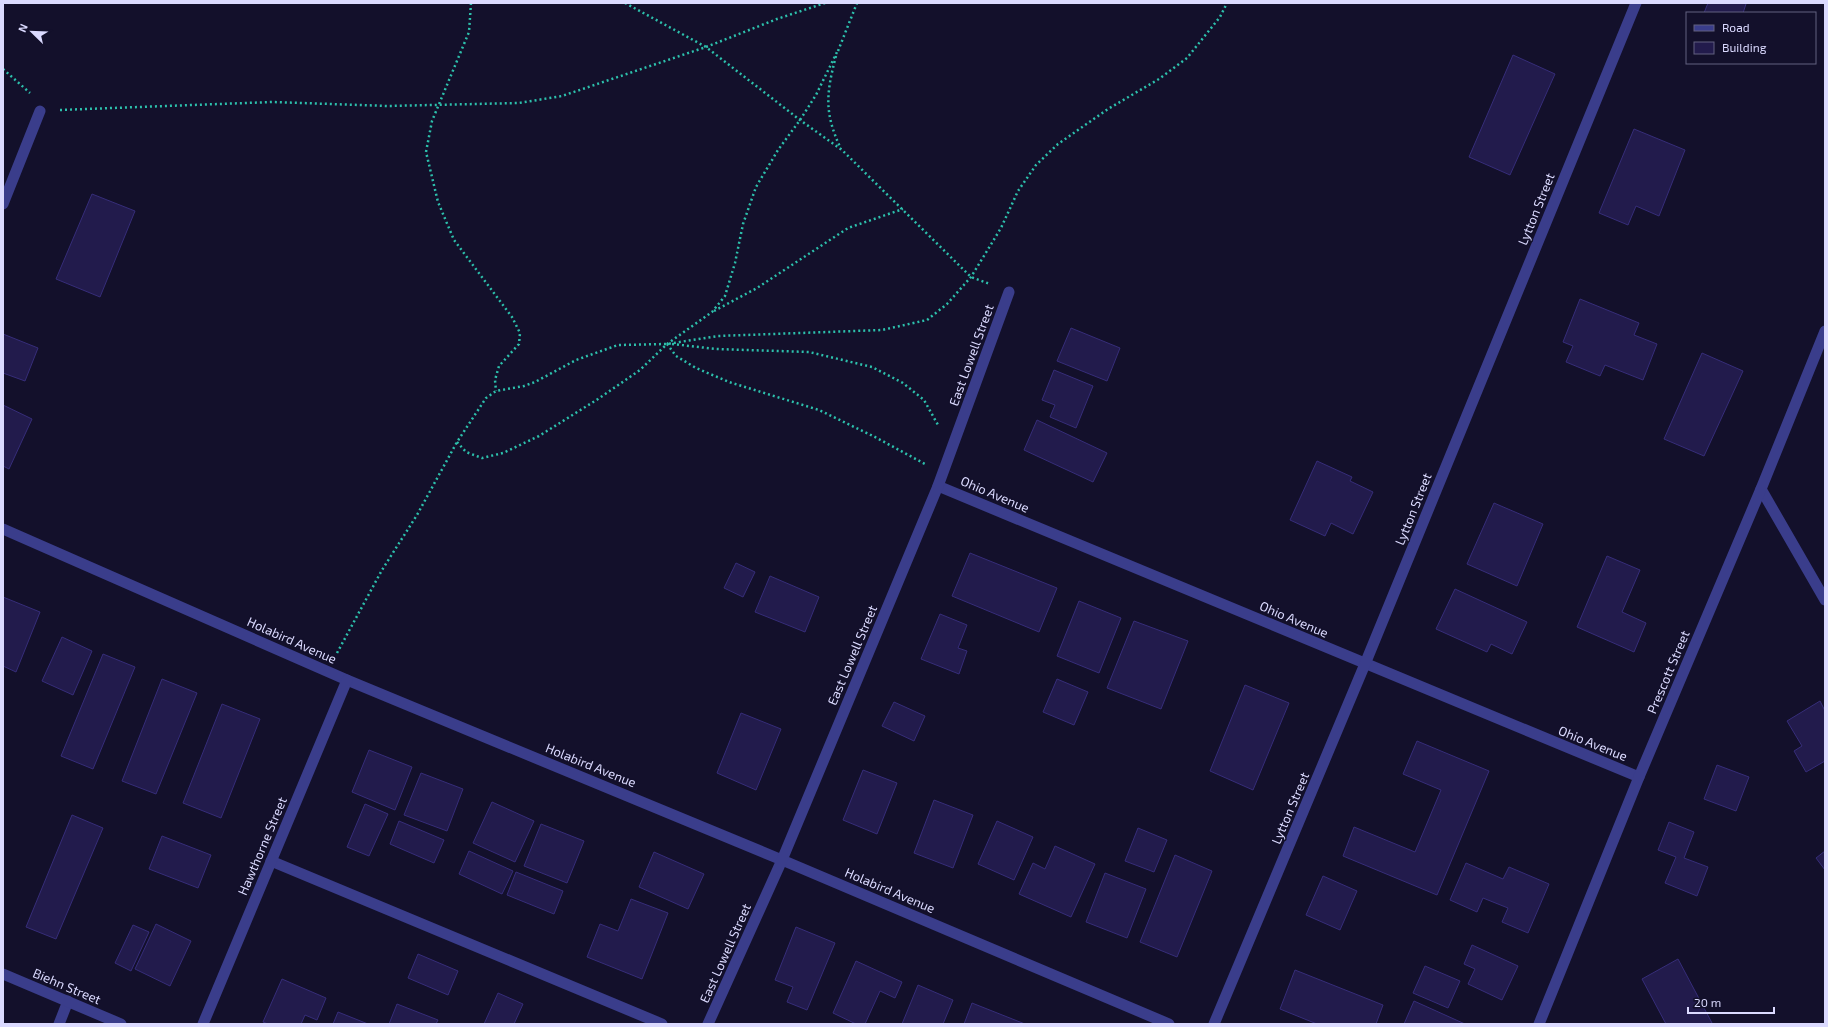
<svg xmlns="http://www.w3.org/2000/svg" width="1828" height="1027" font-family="'Exo 2',sans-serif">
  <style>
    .building { fill: #221b4c; stroke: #362d79 }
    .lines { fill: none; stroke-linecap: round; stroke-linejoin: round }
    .path { stroke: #2dc0ac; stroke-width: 2.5; stroke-dasharray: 2 3; stroke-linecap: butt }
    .minor { stroke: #3a3d8b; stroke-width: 11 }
    .tertiary { stroke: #3a3d8b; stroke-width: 11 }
    .labels { text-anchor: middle; stroke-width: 3; stroke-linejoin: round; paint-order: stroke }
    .street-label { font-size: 13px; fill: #dbdaff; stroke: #13102b }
  </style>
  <rect width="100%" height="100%" fill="#13102b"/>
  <!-- building -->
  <g class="building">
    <path d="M1708 3H1743L1746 4 1743 13H1704Z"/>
    <path d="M1513 55 1555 74 1510 175 1469 157Z"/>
    <path d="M1634 129 1685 150 1659 216 1636 206 1628 225 1599 213Z"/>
    <path d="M92 194 135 211 100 297 56 279Z"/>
    <path d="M1580 299 1639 323 1634 335 1657 344 1643 380 1605 365 1600 376 1566 362 1573 346 1563 342Z"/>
    <path d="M1071 328 1120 348 1107 381 1057 361Z"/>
    <path d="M3 334 38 348 25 381 3 373Z"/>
    <path d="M1702 353 1743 371 1704 456 1664 439Z"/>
    <path d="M1054 370 1093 386 1076 428 1050 417 1055 405 1042 400Z"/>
    <path d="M3 405 32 419 9 469 3 466Z"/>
    <path d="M1037 420 1107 453 1093 482 1024 450Z"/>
    <path d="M1317 461 1352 477 1350 481 1373 492 1353 534 1331 523 1325 536 1290 520Z"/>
    <path d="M1494 503 1543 524 1517 586 1467 564Z"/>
    <path d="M970 553 1057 588 1039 632 952 596Z"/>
    <path d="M1607 556 1640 570 1622 612 1646 623 1634 652 1577 627Z"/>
    <path d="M736 563 755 572 743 597 724 588Z"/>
    <path d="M770 576 819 597 805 632 755 612Z"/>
    <path d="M1455 589 1527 622 1512 654 1491 644 1487 652 1436 629Z"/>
    <path d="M3 597 40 612 16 672 3 666Z"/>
    <path d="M1079 601 1121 618 1099 673 1057 656Z"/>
    <path d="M940 614 967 625 958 648 967 651 959 674 921 659Z"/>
    <path d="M1134 621 1188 641 1161 709 1107 688Z"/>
    <path d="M62 637 92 651 73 695 42 681Z"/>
    <path d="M103 654 135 667 93 769 61 756Z"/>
    <path d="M162 679 197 693 156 794 122 781Z"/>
    <path d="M1057 679 1088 692 1074 725 1043 712Z"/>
    <path d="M1245 685 1289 703 1253 790 1210 771Z"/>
    <path d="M1820 701 1825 711V761L1806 772 1794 751 1802 746 1787 721Z"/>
    <path d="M894 702 925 716 914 741 882 726Z"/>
    <path d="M222 704 260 719 221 818 183 803Z"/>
    <path d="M741 713 781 729 756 790 717 773Z"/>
    <path d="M1417 741 1489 771 1437 895 1343 856 1354 827 1415 852 1441 790 1403 774Z"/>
    <path d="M369 750 412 767 395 810 352 792Z"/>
    <path d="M1717 765 1749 777 1736 811 1704 799Z"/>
    <path d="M863 770 897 783 877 834 843 820Z"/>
    <path d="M421 773 463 789 447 831 404 815Z"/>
    <path d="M934 800 973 815 953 868 914 853Z"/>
    <path d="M492 802 534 821 515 862 473 843Z"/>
    <path d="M365 804 388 814 369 856 347 847Z"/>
    <path d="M72 815 103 828 56 939 26 927Z"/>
    <path d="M399 821 444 840 434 863 390 844Z"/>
    <path d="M997 821 1033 837 1014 880 978 864Z"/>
    <path d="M1669 822 1694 832 1684 858 1708 867 1697 896 1665 883 1676 857 1658 850Z"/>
    <path d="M541 824 584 841 567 883 524 866Z"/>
    <path d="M1138 828 1167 840 1154 872 1125 861Z"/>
    <path d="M162 836 211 855 198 888 149 869Z"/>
    <path d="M1055 846 1095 864 1071 917 1019 894 1033 863 1045 869Z"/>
    <path d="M469 851 513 871 502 894 459 874Z"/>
    <path d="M1825 851V870L1816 858Z"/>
    <path d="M654 852 704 874 688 909 639 887Z"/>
    <path d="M1175 855 1212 871 1177 957 1140 942Z"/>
    <path d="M1466 863 1503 879 1509 867 1549 884 1528 933 1502 922 1508 908 1483 898 1477 912 1450 900Z"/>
    <path d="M516 872 563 891 554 914 507 895Z"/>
    <path d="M1105 873 1146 889 1127 938 1086 922Z"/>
    <path d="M1323 876 1357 891 1340 930 1306 915Z"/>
    <path d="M631 899 668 913 642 979 587 957 600 924 618 931Z"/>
    <path d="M156 924 191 941 170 986 135 969Z"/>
    <path d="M133 925 149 932 131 971 115 963Z"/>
    <path d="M796 927 835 943 807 1010 787 1002 793 987 775 980Z"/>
    <path d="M1472 945 1518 966 1502 1000 1468 984 1475 969 1464 964Z"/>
    <path d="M418 954 458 971 448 995 408 978Z"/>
    <path d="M1678 959 1712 1023 1710 1024H1666L1642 979Z"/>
    <path d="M856 961 902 982 895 998 880 991 865 1024H856L833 1013Z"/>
    <path d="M1425 966 1460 981 1448 1008 1413 993Z"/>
    <path d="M1295 970 1383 1005 1376 1024H1317L1280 1009Z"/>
    <path d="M282 979 326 998 317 1020 305 1015 301 1024H268L263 1022Z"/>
    <path d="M918 985 953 1000 943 1024H902Z"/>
    <path d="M498 993 523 1004 514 1024H484Z"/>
    <path d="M1414 1001 1465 1024H1404Z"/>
    <path d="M972 1003 1025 1024H964Z"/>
    <path d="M397 1004 438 1020 436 1024H389Z"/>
    <path d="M338 1012 368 1024H333Z"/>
  </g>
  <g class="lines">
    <!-- path -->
    <g class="path">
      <path d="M471 3 469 32 432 121 426 152 438 202 454 240 512 317 520 333 519 344 499 366 495 380 496 391"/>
      <path d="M625 3 706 47 800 120 842 150 971 277 990 284"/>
      <path d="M838 51 857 3"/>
      <path d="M836 56C826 94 824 113 841 149"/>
      <path d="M3 69 30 93"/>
      <path d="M60 110 273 102 388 106 519 103 562 96 706 47 777 19 825 3"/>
      <path d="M714 311 757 288 848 228 903 209"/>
      <path d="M667 344 676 356 696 368 729 382 819 410 875 437 925 464"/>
      <path d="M672 344 716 349 809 352 872 367 903 383 924 400 938 425"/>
      <path d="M457 442 466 452 482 458 503 453 539 436 598 399 640 370 667 344 712 312 725 296 735 263 743 224 756 187 778 150 800 120 816 95 838 50"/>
      <path d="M337 653 382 570 417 515 457 442 486 398 496 391 524 386 535 382 576 360 618 345 667 344 718 336 882 330 927 320 947 304 971 277 1001 228 1018 191 1036 165 1058 144 1108 109 1159 79 1187 58 1220 17 1227 3"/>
    </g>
    <!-- minor -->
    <g class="minor">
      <path d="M3 204 40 111"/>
      <path d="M938 486 1639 777"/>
      <path d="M1761 489 1825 600"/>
      <path d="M3 529 347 680 782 860 1169 1024"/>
      <path d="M271 861 662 1024"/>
      <path d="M59 1024 68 1001"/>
      <path d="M203 1024 347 680"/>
      <path d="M708 1024 782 860 938 486 1009 292"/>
      <path d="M1214 1024 1365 664 1636 3"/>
      <path d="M1539 1024 1639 777 1761 489 1825 331"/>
    </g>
    <!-- tertiary -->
    <path class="tertiary" d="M3 974 121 1024"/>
  </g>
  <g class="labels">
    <!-- street labels -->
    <g class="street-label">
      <text transform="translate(1536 209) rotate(-68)" y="5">Lytton Street</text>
      <text transform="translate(971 355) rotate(-70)" y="5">East Lowell Street</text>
      <text transform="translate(995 494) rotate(23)" y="5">Ohio Avenue</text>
      <text transform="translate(1413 509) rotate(-68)" y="5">Lytton Street</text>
      <text transform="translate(1294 619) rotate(23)" y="5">Ohio Avenue</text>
      <text transform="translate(292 640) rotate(24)" y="5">Holabird Avenue</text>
      <text transform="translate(852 655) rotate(-67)" y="5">East Lowell Street</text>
      <text transform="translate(1668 672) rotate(-67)" y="5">Prescott Street</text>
      <text transform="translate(1593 743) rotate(22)" y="5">Ohio Avenue</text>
      <text transform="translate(591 765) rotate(22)" y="5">Holabird Avenue</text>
      <text transform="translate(1290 808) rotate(-67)" y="5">Lytton Street</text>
      <text transform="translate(262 846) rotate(-67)" y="5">Hawthorne Street</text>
      <text transform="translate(890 890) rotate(23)" y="5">Holabird Avenue</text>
      <text transform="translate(725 953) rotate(-66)" y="5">East Lowell Street</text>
      <text transform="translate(67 986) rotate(23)" y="5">Biehn Street</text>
    </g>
  </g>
  <!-- border -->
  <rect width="1828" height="1027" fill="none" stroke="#dbdaff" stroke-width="8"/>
  <!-- legend -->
  <rect x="1686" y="12" width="130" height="52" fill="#13102b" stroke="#636180"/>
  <rect x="1694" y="25" width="20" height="6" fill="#3a3d8b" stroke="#636180"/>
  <text x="1722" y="32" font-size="12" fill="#dbdaff">Road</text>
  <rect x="1694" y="42" width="20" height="12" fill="#221b4c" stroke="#636180"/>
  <text x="1722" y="52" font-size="12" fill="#dbdaff">Building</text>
  <!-- north arrow -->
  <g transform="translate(32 32) rotate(293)" stroke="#13102b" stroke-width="3" paint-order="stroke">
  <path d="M0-3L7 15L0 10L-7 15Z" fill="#dbdaff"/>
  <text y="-6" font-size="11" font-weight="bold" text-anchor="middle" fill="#dbdaff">N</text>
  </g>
  <!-- scale -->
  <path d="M1688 1007v6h86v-6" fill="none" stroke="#dbdaff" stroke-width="2"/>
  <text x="1694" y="1007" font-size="12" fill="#dbdaff" stroke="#13102b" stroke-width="3" paint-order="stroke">20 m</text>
</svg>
